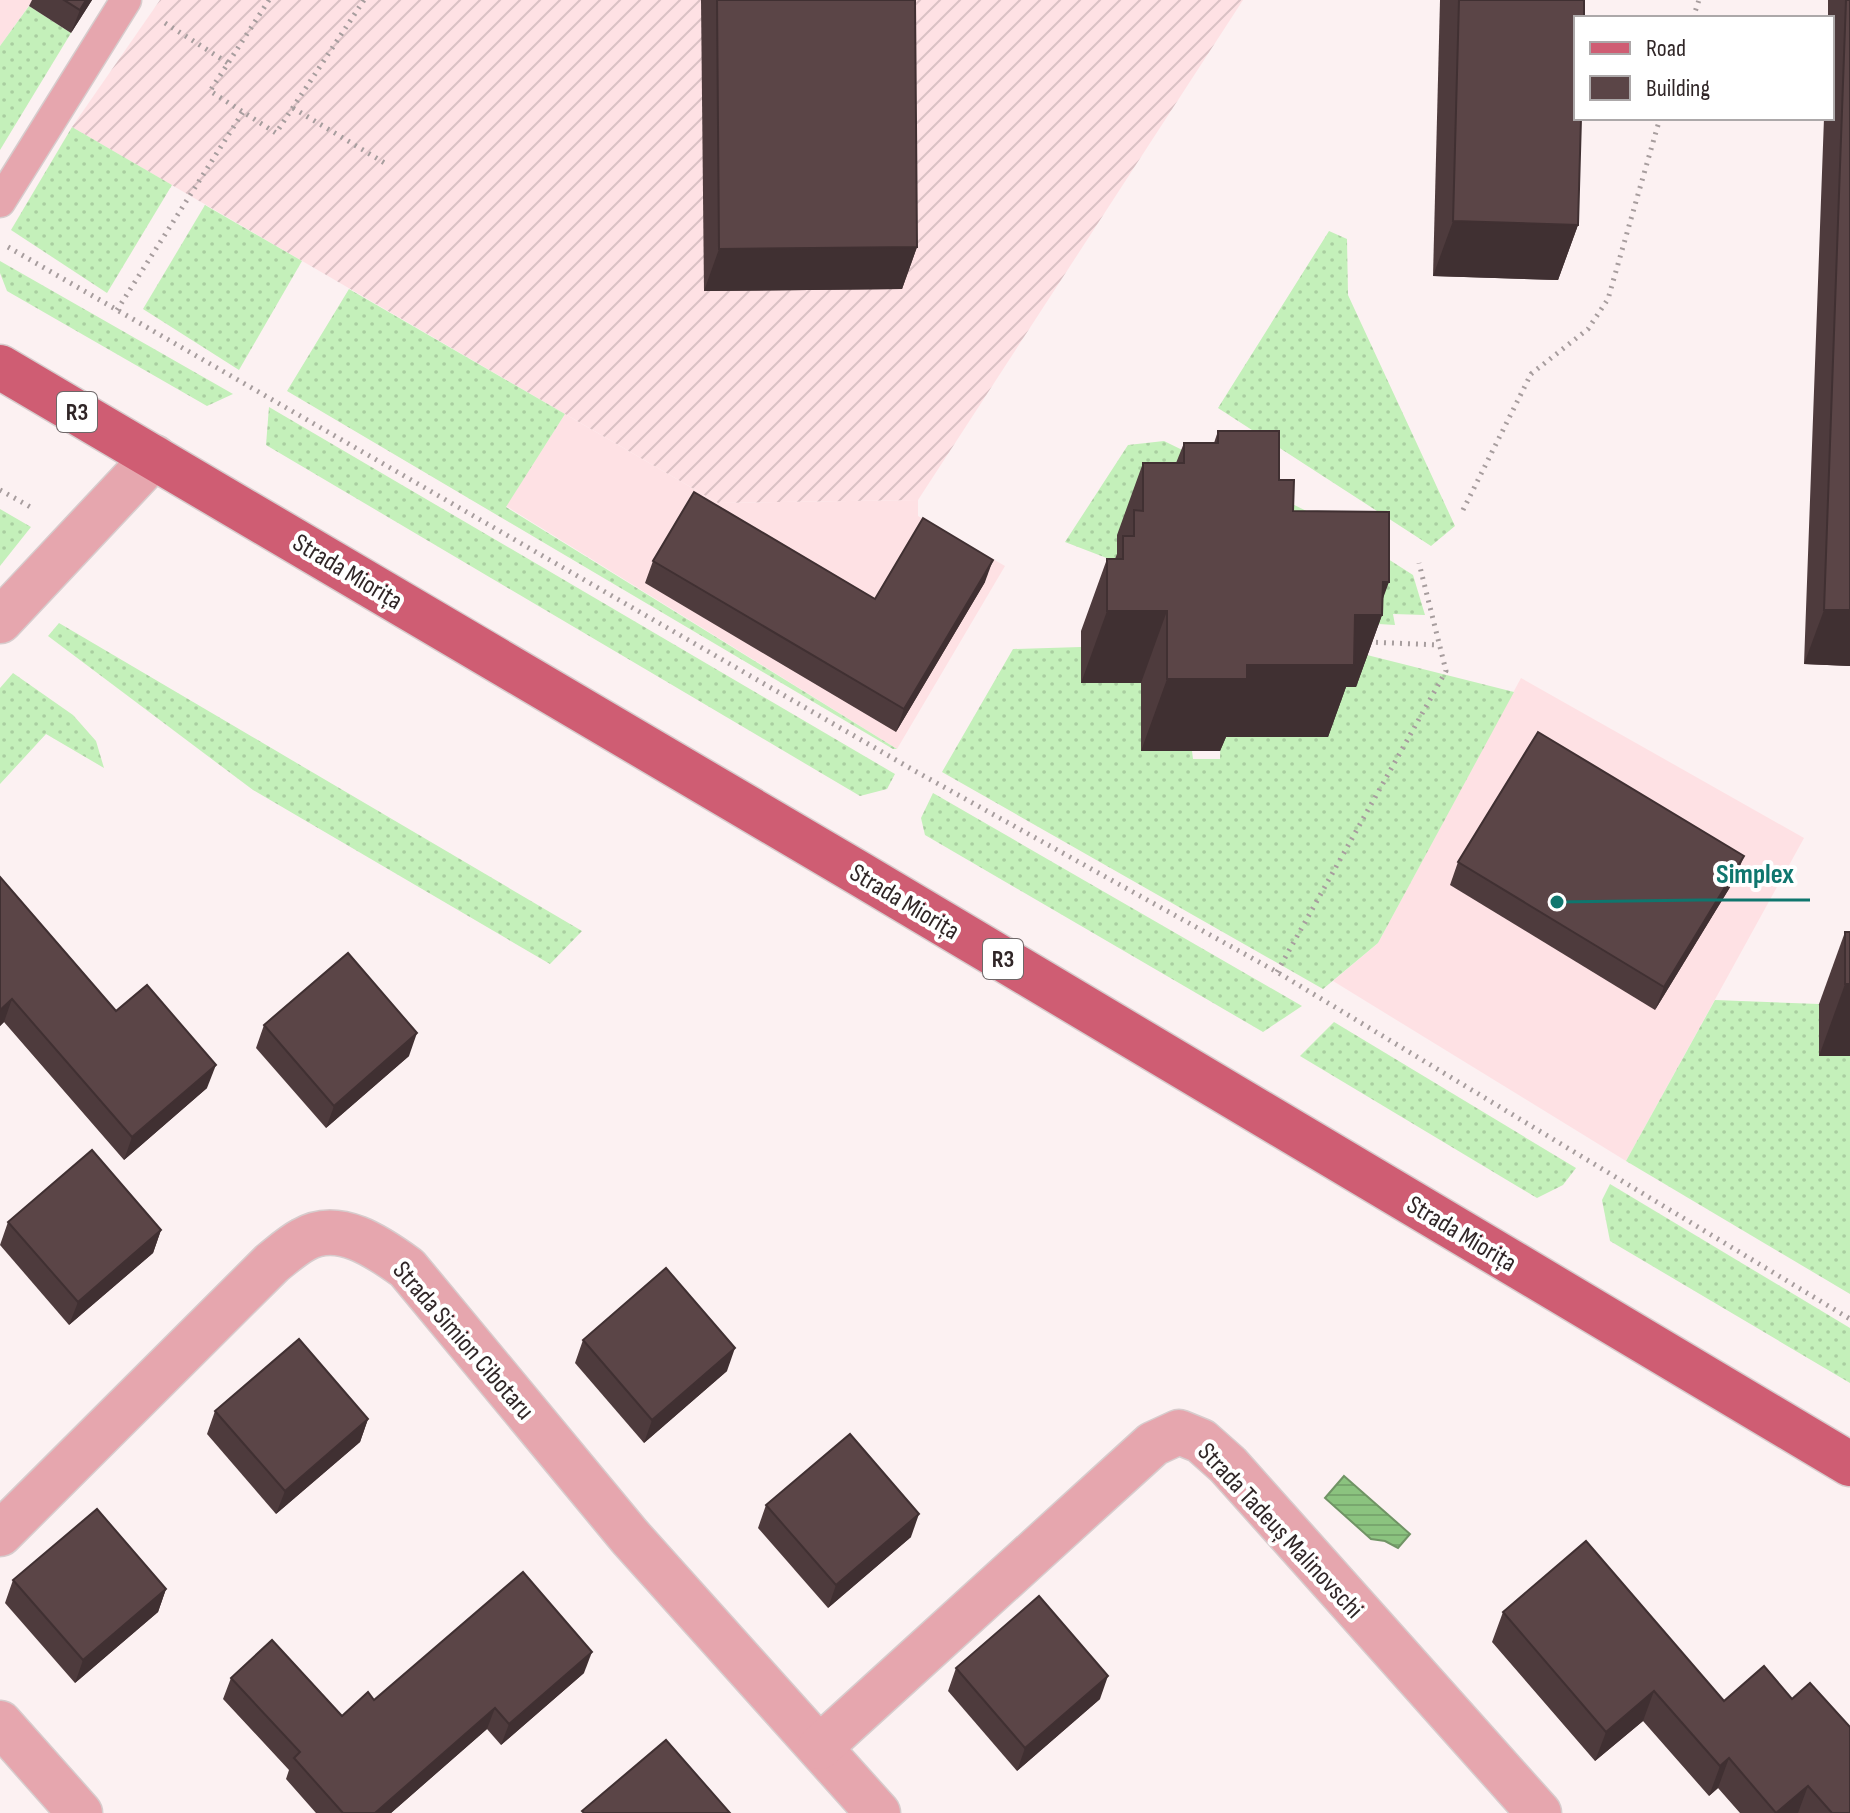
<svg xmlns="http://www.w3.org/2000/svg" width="1850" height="1813" font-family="'Sofia Sans Condensed',sans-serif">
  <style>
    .built { fill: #fee1e4 }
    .industrial { fill: url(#industrial-furrows) }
    .garden { fill: url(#garden-dots) }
    .water { fill: url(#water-rules); stroke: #709465; stroke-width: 2 }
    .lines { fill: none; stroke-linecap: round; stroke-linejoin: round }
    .service-casing { stroke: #d7cccd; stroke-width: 33 }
    .minor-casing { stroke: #d7cccd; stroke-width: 47 }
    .primary-casing { stroke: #d7cccd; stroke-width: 47 }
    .path { stroke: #a79d9e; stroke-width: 5; stroke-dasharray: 2 6; stroke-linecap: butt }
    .service { stroke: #e6a6ae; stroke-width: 30 }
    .minor { stroke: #e6a6ae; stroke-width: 44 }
    .primary { stroke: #cf5d73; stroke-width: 44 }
    .wall { fill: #4e3b3d }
    .shaded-wall { fill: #403032 }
    .building { fill: #5b4547; stroke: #403032; stroke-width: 2 }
    .labels { text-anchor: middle; stroke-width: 8; stroke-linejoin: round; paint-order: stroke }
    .shield { fill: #fff; stroke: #6e6768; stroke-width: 2 }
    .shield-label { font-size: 24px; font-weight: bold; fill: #302627 }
    .street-label { font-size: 26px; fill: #302627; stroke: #fff }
    .leader { fill: none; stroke: #0f766e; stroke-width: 3 }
    .callout-dot { fill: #0f766e; stroke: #fff; stroke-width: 3 }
    .callout-label { font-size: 28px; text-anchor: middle; font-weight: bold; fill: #0f766e; stroke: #fff; stroke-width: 8; stroke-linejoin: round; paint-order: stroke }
  </style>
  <defs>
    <pattern id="industrial-furrows" width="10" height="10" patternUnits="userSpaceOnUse" patternTransform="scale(2)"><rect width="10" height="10" fill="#fee1e4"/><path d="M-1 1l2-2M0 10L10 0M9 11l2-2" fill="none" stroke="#dac1c4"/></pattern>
    <pattern id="garden-dots" width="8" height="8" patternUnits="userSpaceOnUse" patternTransform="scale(2)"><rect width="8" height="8" fill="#c4f0ba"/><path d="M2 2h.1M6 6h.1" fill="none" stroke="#a9cea0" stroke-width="1.8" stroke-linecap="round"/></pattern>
    <pattern id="water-rules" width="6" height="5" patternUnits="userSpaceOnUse" patternTransform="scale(2)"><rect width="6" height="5" fill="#8bc37f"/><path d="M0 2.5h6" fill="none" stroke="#78a76e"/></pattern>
  </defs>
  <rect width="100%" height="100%" fill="#fcf1f2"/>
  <!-- built -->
  <g class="built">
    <path d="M0 0H33L0 46Z"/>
    <path d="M565 414 718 503 918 500V516L1005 566 897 749 506 506Z"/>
    <path d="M1521 678 1804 838 1626 1161 1333 981 1378 943Z"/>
  </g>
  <!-- industrial -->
  <path class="industrial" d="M160 0H1243L918 500 718 503 72 127Z"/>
  <!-- garden -->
  <g class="garden">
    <path d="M29 6 71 33 0 150V46Z"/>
    <path d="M72 127 172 185 107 293 11 230Z"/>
    <path d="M205 205 302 261 239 370 143 309Z"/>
    <path d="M1329 231 1347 239 1348 295 1455 526 1431 546 1218 408Z"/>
    <path d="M0 261 233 394 207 406 7 291 0 273Z"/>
    <path d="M349 289 565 414 506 507 897 749H893L287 391Z"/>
    <path d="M269 407 895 774 887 789 860 796 266 445Z"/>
    <path d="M1164 441 1335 525 1413 575 1425 615 1393 614 1395 625 1362 623 1117 562 1065 542 1128 445Z"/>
    <path d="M0 509 31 527 0 566Z"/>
    <path d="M59 623 582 931 550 964 253 790 48 636Z"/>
    <path d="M1081 647 1089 683H1120L1150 678 1141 710V743L1149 751H1192L1193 759H1220L1221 718 1329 687 1367 655 1514 692 1378 943 1323 989 942 772 1013 649Z"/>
    <path d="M13 673 73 715 96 741 104 768 46 734 0 784V688Z"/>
    <path d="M933 793 1302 1006 1263 1032 925 835 921 818Z"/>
    <path d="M1715 1000 1819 1004 1850 1056V1294L1626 1161Z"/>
    <path d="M1334 1022 1576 1168 1563 1185 1537 1198 1300 1056Z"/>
    <path d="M1610 1184 1850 1328V1383L1610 1241 1602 1200Z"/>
  </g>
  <!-- water -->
  <path class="water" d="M1344 1476 1410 1534 1398 1548 1385 1541 1371 1539 1325 1498Z"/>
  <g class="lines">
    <!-- service casing -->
    <g class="service-casing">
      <path id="service" d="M0 202 126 0"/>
    </g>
    <!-- minor casing -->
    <g class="minor-casing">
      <g id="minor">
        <path d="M0 621 154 457"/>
        <path d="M0 1534 272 1263C282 1255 292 1246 303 1240 338 1219 378 1247 407 1268L630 1537 878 1813"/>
        <path d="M0 1723 80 1813"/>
        <path d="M820 1747 1153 1444 1179 1432 1201 1441 1228 1465 1539 1813"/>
      </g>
    </g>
    <!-- primary casing -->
    <g class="primary-casing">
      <path id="primary" d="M0 367 860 874 1850 1464"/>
    </g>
    <!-- path -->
    <g class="path">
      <path d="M269 0 210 91 276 133 364 0"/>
      <path d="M1693 18 1699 0"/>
      <path d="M165 23 228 63"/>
      <path d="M293 108 388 165"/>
      <path d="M8 247 915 771 1277 972 1850 1319"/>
      <path d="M117 310 243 112"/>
      <path d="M0 490 34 509"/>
      <path d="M1463 510 1531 374 1588 329 1608 299 1660 118"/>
      <path d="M1368 642 1440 645"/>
      <path d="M1277 972 1446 671 1419 563"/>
    </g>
    <!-- service -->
    <use href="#service" class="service"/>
    <!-- minor -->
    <use href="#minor" class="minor"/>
    <!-- primary -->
    <use href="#primary" class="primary"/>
  </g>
  <!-- wall -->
  <g class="wall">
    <path d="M32 0H92L71 33 29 6Z"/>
    <path d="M701 0H915L917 247 902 289 704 291Z"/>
    <path d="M1440 0H1584L1578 225 1558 280 1433 276Z"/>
    <path d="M1828 0H1850V666L1804 664 1824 118H1832V18H1828Z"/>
    <path d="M1218 431 1279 480 1293 511 1382 600V615L1356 687H1346L1328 737H1226L1220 751H1141V683H1081V631L1107 559H1115L1117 554V535L1143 463H1176L1184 443H1214Z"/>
    <path d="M653 561 875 599 985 582 896 732 645 583Z"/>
    <path d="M1458 862 1735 879 1655 1010 1450 885Z"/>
    <path d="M0 877 116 1011 207 1088 124 1160 4 1022 0 1026Z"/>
    <path d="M1845 932 1850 1056H1819V1004Z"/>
    <path d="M264 1025 409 1056 326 1128 256 1048Z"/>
    <path d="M8 1222 161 1230 153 1253 69 1325 0 1245Z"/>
    <path d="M583 1340 727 1371 644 1443 575 1363Z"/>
    <path d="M215 1411 368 1419 360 1442 276 1514 207 1434Z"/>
    <path d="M766 1505 911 1537 828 1608 758 1528Z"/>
    <path d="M13 1580 166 1589 158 1612 75 1683 5 1603Z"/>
    <path d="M1503 1612 1724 1701 1792 1699 1850 1813H1740L1718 1788 1709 1796 1643 1721 1595 1761 1492 1642Z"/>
    <path d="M956 1668 1100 1699 1017 1771 948 1691Z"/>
    <path d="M584 1673 501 1745 487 1729 391 1813H316L286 1779 289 1770 223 1699 231 1678 342 1716 374 1700Z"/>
  </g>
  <!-- shaded-wall -->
  <g class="shaded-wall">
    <path d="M86 0H92L71 33 80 10Z"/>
    <path d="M1453 221 1578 225 1558 280 1433 276Z"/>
    <path d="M917 247 902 289 704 291 719 249Z"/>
    <path d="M993 560 985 582 896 732 904 709Z"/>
    <path d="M1383 582H1389L1377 615H1382L1356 687H1346L1328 737H1226L1220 751H1141L1167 679 1247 665 1355 615Z"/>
    <path d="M1824 610H1850V666L1804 664Z"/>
    <path d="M1107 611H1167L1141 683H1081Z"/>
    <path d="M1744 856 1735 879 1655 1010 1664 987Z"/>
    <path d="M1845 984H1850V1056H1819Z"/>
    <path d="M12 999 4 1022 0 1026V1010Z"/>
    <path d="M417 1033 409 1056 326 1128 334 1106Z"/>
    <path d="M216 1065 207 1088 124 1160 132 1137Z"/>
    <path d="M161 1230 153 1253 69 1325 78 1302Z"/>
    <path d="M735 1348 727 1371 644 1443 652 1420Z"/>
    <path d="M368 1419 360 1442 276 1514 285 1491Z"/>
    <path d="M919 1514 911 1537 828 1608 836 1585Z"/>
    <path d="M166 1589 158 1612 75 1683 83 1660Z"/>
    <path d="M592 1652 584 1673 501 1745 509 1724Z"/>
    <path d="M1108 1676 1100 1699 1017 1771 1025 1748Z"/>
    <path d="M1654 1691 1643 1721 1595 1761 1606 1732Z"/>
    <path d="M495 1708 487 1729 391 1813H375Z"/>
    <path d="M1729 1758 1718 1788 1709 1796 1720 1766Z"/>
    <path d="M1808 1786 1798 1813H1777Z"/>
  </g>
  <!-- building -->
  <g class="building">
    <path d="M64 0H86L80 10Z"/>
    <path d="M717 0H915L917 247 719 249Z"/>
    <path d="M1459 0H1584V18H1576V118H1581L1578 225 1453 221Z"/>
    <path d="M1846 0H1850V610H1824Z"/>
    <path d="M1218 431H1279V480H1294L1293 511 1389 512V582H1383L1382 615H1355L1354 665H1247V679H1167V611H1107V559H1123V536H1134V510L1143 511V463H1184V443H1218Z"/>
    <path d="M694 492 875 599 923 518 993 560 904 709 653 561Z"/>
    <path d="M1538 732 1744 856 1664 987 1458 862Z"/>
    <path d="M0 877 116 1011 147 985 216 1065 132 1137 12 999 0 1010Z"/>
    <rect x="1845" y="932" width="5" height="52"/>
    <path d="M348 953 417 1033 334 1106 264 1025Z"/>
    <path d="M92 1150 161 1230 78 1302 8 1222Z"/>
    <path d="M666 1268 735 1348 652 1420 583 1340Z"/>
    <path d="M299 1339 368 1419 285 1491 215 1411Z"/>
    <path d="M850 1434 919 1514 836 1585 766 1505Z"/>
    <path d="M97 1509 166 1589 83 1660 13 1580Z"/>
    <path d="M1586 1541 1724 1701 1764 1666 1792 1699 1810 1683 1850 1727V1813H1832L1808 1786 1776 1813 1729 1758 1720 1766 1654 1691 1606 1732 1503 1612Z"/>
    <path d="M523 1572 592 1652 509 1724 495 1708 375 1813H343L294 1758 300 1752 231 1678 272 1640 342 1716 368 1692 374 1700Z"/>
    <path d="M1039 1596 1108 1676 1025 1748 956 1668Z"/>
    <path d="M666 1740 730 1813H584L582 1811Z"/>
  </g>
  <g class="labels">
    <!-- shield labels -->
    <g class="shield">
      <rect x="57" y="392" width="40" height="40" rx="6"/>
      <rect x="983" y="939" width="40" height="40" rx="6"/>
    </g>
    <g class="shield-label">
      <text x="77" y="420">R3</text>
      <text x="1003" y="967">R3</text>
    </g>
    <!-- street labels -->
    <g class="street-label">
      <text transform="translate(348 571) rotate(31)" y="9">Strada Miorița</text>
      <text transform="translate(905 901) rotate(31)" y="9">Strada Miorița</text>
      <text transform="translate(1462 1233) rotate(31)" y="9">Strada Miorița</text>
      <text transform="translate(464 1340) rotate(49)" y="9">Strada Simion Cibotaru</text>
      <text transform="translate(1281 1530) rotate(47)" y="9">Strada Tadeuș Malinovschi</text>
    </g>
  </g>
  <!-- callouts -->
  <path class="leader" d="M1557 902L1700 900H1810"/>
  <circle class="callout-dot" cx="1557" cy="902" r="8"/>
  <g class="callout-label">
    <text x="1755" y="883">Simplex</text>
  </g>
  <!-- legend -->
  <rect x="1574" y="16" width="260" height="104" fill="#ffffff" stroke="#aca8a9" stroke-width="2"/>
  <rect x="1590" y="42" width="40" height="12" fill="#cf5d73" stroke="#aca8a9" stroke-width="2"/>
  <text x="1646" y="56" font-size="24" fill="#302627">Road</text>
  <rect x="1590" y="76" width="40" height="24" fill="#5b4547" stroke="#aca8a9" stroke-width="2"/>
  <text x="1646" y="96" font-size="24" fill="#302627">Building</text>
</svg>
